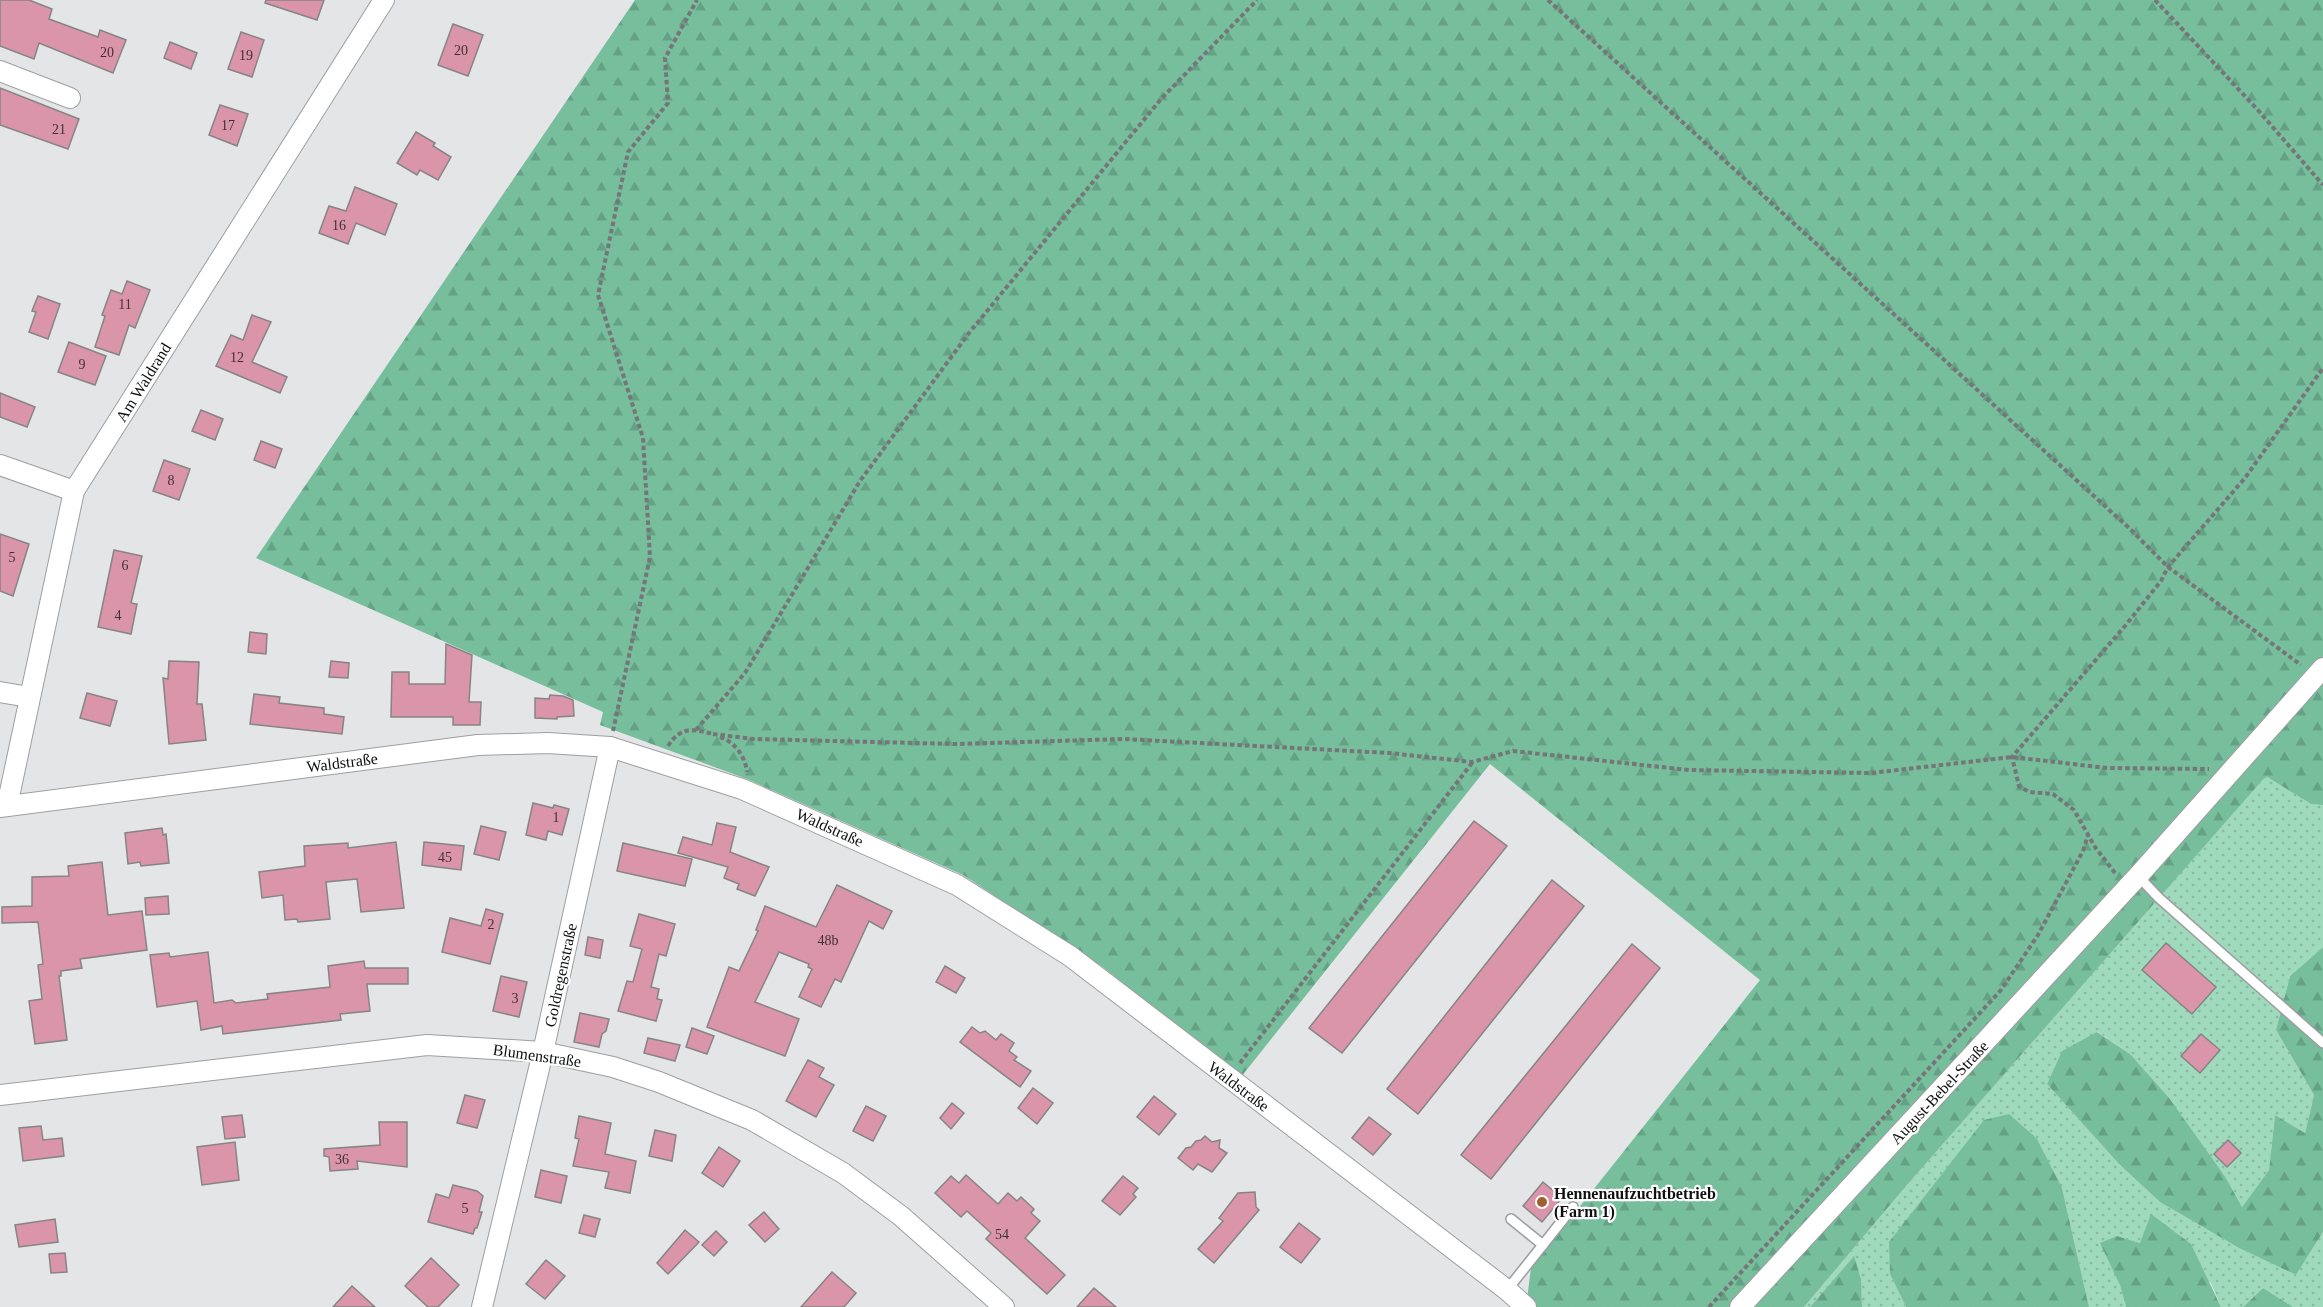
<svg xmlns="http://www.w3.org/2000/svg" width="2323" height="1307" font-family="Georgia,serif">
  <style>
    .grass { fill: url(#grass-dots) }
    .forest { fill: url(#forest-firs) }
    .building { fill: #db95ab; stroke: #868484; stroke-width: 1.5 }
    .lines { fill: none; stroke-linecap: round; stroke-linejoin: round }
    .lane-casing { stroke: #9d9ea0; stroke-width: 12 }
    .street-casing { stroke: #9d9ea0; stroke-width: 22 }
    .path { stroke: #757677; stroke-width: 4; stroke-dasharray: 4.5 3; stroke-linecap: butt }
    .lane { stroke: #fff; stroke-width: 9 }
    .street { stroke: #fff; stroke-width: 20 }
    .poi-dot { fill: #a2602d; stroke: #fff; stroke-width: 2 }
    .labels { text-anchor: middle; stroke-width: 4.5; stroke-linejoin: round; paint-order: stroke }
    .number-label { font-size: 14px; fill: #413036 }
    .street-label { font-size: 16px; fill: #0e0f0f; stroke: #fff }
    .poi-label { font-size: 16px; font-weight: bold; fill: #0e0f0f; stroke: #fff; text-anchor: start }
  </style>
  <defs>
    <pattern id="grass-dots" width="8" height="8" patternUnits="userSpaceOnUse" patternTransform="scale(1.5)"><rect width="8" height="8" fill="#9fdabd"/><path d="M2 2h.1M6 6h.1" fill="none" stroke="#88baa1" stroke-width="1.8" stroke-linecap="round"/></pattern>
    <pattern id="forest-firs" width="22" height="20" patternUnits="userSpaceOnUse" patternTransform="scale(1.5)"><rect width="22" height="20" fill="#76be9c"/><path d="M5 1l3.5 6h-7zM16 11l3.5 6h-7z" fill="#65a285"/></pattern>
  </defs>
  <rect width="100%" height="100%" fill="#e4e5e7"/>
  <!-- grass -->
  <path class="grass" d="M2266 775 2311 804 2323 805V947L2290 976 2276 1030 2314 1095 2305 1133 2275 1115 2269 1170 2242 1207 2226 1178 2130 1054 2098 1032 2062 1051 2047 1084 2119 1164 2160 1202 2239 1248 2296 1275 2323 1232V1307H2293L2263 1288 2243 1307H2221L2211 1283 2140 1243 2117 1236 2120 1285 2126 1307H2089L2062 1188 1890 1274 1906 1307H1862L1861 1279 1853 1257 1810 1307H1804L1907 1185Z"/>
  <!-- forest -->
  <g class="forest">
    <path d="M635 0H2323V805L2311 804 2266 776 1907 1185 1804 1307H1526L1531 1268 1760 980 1490 764 1241 1077 1104 968 963 875 747 779 600 725 603 712 256 558Z"/>
    <path d="M2323 947V1232L2296 1275 2239 1248 2160 1202 2119 1164 2047 1084 2062 1051 2097 1032 2130 1054 2169 1098 2226 1178 2242 1207 2269 1170 2275 1115 2305 1133 2314 1095 2276 1030 2290 976Z"/>
    <path d="M2009 1114 2037 1139 2062 1188 2089 1307H1906L1890 1274 1889 1242 1984 1120Z"/>
    <path d="M2151 1214 2191 1244 2221 1307H2126L2120 1285 2100 1243 2117 1236 2140 1243Z"/>
    <path d="M1854 1256 1861 1279 1862 1307H1810Z"/>
    <path d="M2263 1288 2293 1307H2243Z"/>
  </g>
  <!-- building -->
  <g class="building">
    <path d="M0 0H29L52 9 49 19 98 37 100 30 126 40 113 73 39 43 34 59 0 46Z"/>
    <path d="M266 0H324L317 20 265 3Z"/>
    <path d="M453 24 483 35 468 76 438 65Z"/>
    <path d="M241 32 264 40 252 77 228 69Z"/>
    <path d="M170 42 197 53 191 69 164 58Z"/>
    <path d="M0 88 79 119 68 149 0 125Z"/>
    <path d="M220 105 248 114 237 146 209 135Z"/>
    <path d="M416 132 435 143 433 146 451 157 438 180 420 170 417 175 397 163Z"/>
    <path d="M355 187 397 204 385 235 356 223 348 244 319 233 329 206 346 211Z"/>
    <path d="M127 281 150 290 135 328 129 325 119 355 95 347 105 316 102 315 111 290 122 294Z"/>
    <path d="M38 296 60 304 48 339 29 332 36 312 32 311Z"/>
    <path d="M252 315 271 322 252 362 287 377 280 393 216 366 231 335 243 340Z"/>
    <path d="M69 342 106 356 95 385 58 372Z"/>
    <path d="M0 393 35 407 27 427 0 417Z"/>
    <path d="M201 410 223 419 215 440 192 431Z"/>
    <path d="M261 441 282 449 275 468 254 460Z"/>
    <path d="M164 460 190 469 179 500 153 491Z"/>
    <path d="M0 534 29 544 13 596 0 591Z"/>
    <path d="M114 550 142 556 131 603 137 604 131 634 98 627Z"/>
    <path d="M250 632 267 634 266 654 248 652Z"/>
    <path d="M446 644 472 655 469 702H481L480 725H453V717H391L392 672H409V684H445Z"/>
    <path d="M169 661 199 662 197 704H202L206 740 169 744 163 678 168 679Z"/>
    <path d="M331 661 349 663 348 678 329 677Z"/>
    <path d="M87 693 117 701 110 726 80 718Z"/>
    <path d="M254 694 280 697 279 703 324 708V714L344 717 342 734 250 724Z"/>
    <path d="M550 695 563 696 573 700 574 716 557 717V719L535 718V698L549 699Z"/>
    <path d="M533 803 553 808 554 805 569 809 562 835 548 831 546 840 526 835Z"/>
    <path d="M1474 821 1507 846 1342 1053 1309 1028Z"/>
    <path d="M717 823 736 827 730 852 769 867 755 896 737 889 739 884 724 878 728 867 678 853 683 837 712 845Z"/>
    <path d="M481 826 506 832 499 860 474 854Z"/>
    <path d="M162 828 163 835 166 834 169 863 141 866 140 862 128 864 125 833Z"/>
    <path d="M396 842 404 908 361 912 357 879 326 882 330 919 298 922 297 919 285 920 283 895 262 898 259 872 305 866 304 846 348 843V848Z"/>
    <path d="M424 842 464 846 461 870 422 865Z"/>
    <path d="M623 843 692 859 685 886 617 871Z"/>
    <path d="M102 862 108 915 142 911 147 950 80 959 82 968 61 971V976H59L67 1040 35 1044 29 1001 42 999 38 965 43 964 38 922 2 923V907L32 906V877L69 876 68 866Z"/>
    <path d="M1552 880 1584 906 1418 1114 1387 1089Z"/>
    <path d="M837 885 892 911 883 929 869 921 841 982 835 979 821 1007 799 997 812 969 808 967 809 964 779 952 755 1002 799 1019 785 1056 707 1027 729 967 739 971 758 931 756 930 765 906 816 927Z"/>
    <path d="M168 896 169 914 146 915 145 898Z"/>
    <path d="M486 909 503 914 490 964 442 952 450 918 481 926Z"/>
    <path d="M639 914 675 924 666 956 659 954 651 987 659 989 657 999 662 1000 656 1021 618 1011 627 981 633 982 642 949 630 946Z"/>
    <path d="M588 937 603 940 600 958 585 955Z"/>
    <path d="M2166 943 2216 987 2192 1014 2142 970Z"/>
    <path d="M1632 944 1660 968 1491 1179 1461 1155Z"/>
    <path d="M208 952 214 1003 232 1000 236 1003 268 999 267 994 330 987 328 966 364 961 365 968H408V984H367L370 1011 340 1014 341 1020 223 1034 222 1026 201 1030 197 1001 157 1007 150 955 169 953 170 957Z"/>
    <path d="M945 966 965 978 956 993 936 982Z"/>
    <path d="M501 976 527 982 519 1017 493 1011Z"/>
    <path d="M580 1013 609 1019 606 1031 602 1034 599 1047 574 1042Z"/>
    <path d="M972 1027 980 1033 985 1031 996 1040 1001 1034 1014 1043 1009 1051 1017 1057 1014 1060 1031 1071 1020 1087 960 1042Z"/>
    <path d="M692 1028 714 1036 707 1054 686 1047Z"/>
    <path d="M2201 1034 2220 1050 2200 1073 2181 1056Z"/>
    <path d="M648 1038 680 1045 675 1061 644 1053Z"/>
    <path d="M808 1060 824 1068 819 1077 834 1085 816 1117 786 1101Z"/>
    <path d="M1033 1088 1053 1103 1037 1124 1018 1108Z"/>
    <path d="M465 1095 485 1100 477 1128 457 1123Z"/>
    <path d="M1154 1096 1176 1114 1159 1135 1137 1117Z"/>
    <path d="M952 1103 964 1113 951 1129 940 1118Z"/>
    <path d="M866 1106 886 1116 873 1141 853 1131Z"/>
    <path d="M242 1115 245 1137 225 1139 222 1117Z"/>
    <path d="M579 1116 611 1123 605 1154 636 1161 630 1193 605 1188 609 1172 573 1166 579 1139 575 1138Z"/>
    <path d="M1369 1117 1391 1134 1373 1155 1352 1138Z"/>
    <path d="M379 1122H407V1167L357 1161 358 1169 330 1171 329 1157 324 1156V1149L380 1145Z"/>
    <path d="M41 1126 43 1140 62 1138 64 1156 23 1161 19 1128Z"/>
    <path d="M655 1130 676 1135 672 1161 649 1156Z"/>
    <path d="M1205 1136 1212 1142 1220 1140 1219 1148 1227 1153 1212 1172 1198 1164 1193 1170 1178 1158 1186 1148 1191 1147 1196 1141 1201 1140Z"/>
    <path d="M2228 1140 2241 1153 2227 1167 2214 1154Z"/>
    <path d="M235 1142 239 1180 202 1185 197 1147Z"/>
    <path d="M719 1147 740 1161 723 1187 702 1173Z"/>
    <path d="M541 1170 567 1176 561 1203 535 1197Z"/>
    <path d="M966 1175 998 1204 1008 1193 1017 1201 1021 1197 1034 1209 1031 1213 1040 1221 1025 1238 1065 1275 1047 1294 986 1239 991 1233 967 1211 961 1217 935 1193 951 1176 959 1183Z"/>
    <path d="M1123 1176 1138 1188 1133 1194 1136 1197 1120 1215 1102 1201Z"/>
    <path d="M1543 1182 1562 1198 1542 1222 1523 1206Z"/>
    <path d="M453 1185 477 1191 483 1196 479 1212H482L477 1228H475L473 1234 428 1222 436 1194 449 1198Z"/>
    <path d="M1255 1192 1256 1207 1259 1210 1214 1263 1198 1249 1223 1221 1219 1218 1238 1193Z"/>
    <path d="M764 1212 779 1229 765 1242 749 1225Z"/>
    <path d="M584 1215 600 1219 595 1237 579 1233Z"/>
    <path d="M55 1219 58 1242 19 1247 15 1225Z"/>
    <path d="M1299 1223 1320 1239 1301 1263 1280 1247Z"/>
    <path d="M685 1230 699 1242 668 1274 657 1263Z"/>
    <path d="M716 1231 727 1242 714 1256 702 1245Z"/>
    <path d="M65 1253 67 1272 51 1273 49 1254Z"/>
    <path d="M431 1258 459 1285 438 1307H428L405 1286Z"/>
    <path d="M546 1260 565 1276 545 1299 526 1284Z"/>
    <path d="M832 1272 856 1293 844 1307H801Z"/>
    <path d="M352 1286 375 1307H333Z"/>
    <path d="M1094 1288 1116 1307H1077Z"/>
  </g>
  <g class="lines">
    <!-- lane casing -->
    <g class="lane-casing">
      <g id="lane">
        <path d="M2138 876 2159 898 2323 1043"/>
        <path d="M1511 1219 1543 1245"/>
        <path d="M1507 1290 1573 1207"/>
      </g>
    </g>
    <!-- street casing -->
    <g class="street-casing">
      <g id="street">
        <path d="M0 71 70 98"/>
        <path d="M0 465 74 491"/>
        <path d="M0 692 29 697"/>
        <path d="M7 806 74 491 384 0"/>
        <path d="M0 807 478 745 548 743 610 747 742 789 957 885 1070 956 1507 1290 1526 1307"/>
        <path d="M0 1095 427 1045 543 1052 613 1067 659 1082 752 1120 843 1173 901 1216 1004 1307"/>
        <path d="M482 1307 543 1052 610 747"/>
        <path d="M1740 1307 2138 876 2323 668"/>
      </g>
    </g>
    <!-- path -->
    <g class="path">
      <path d="M1548 0 2128 527 2168 567 2301 665"/>
      <path d="M2155 0 2257 109 2323 185"/>
      <path d="M696 730 745 673 860 481 969 333 1161 99 1257 0"/>
      <path d="M613 731 650 557 643 438 598 295 628 152 668 103 665 58 697 0"/>
      <path d="M713 734 753 739 956 744 1124 739 1389 753 1472 762 1513 751 1689 770 1871 773 2012 757 2107 768 2209 769"/>
      <path d="M720 737C735 742 745 756 747 772"/>
      <path d="M668 746C681 726 692 729 713 734"/>
      <path d="M2115 873 2095 847 2074 810 2053 794 2029 792 2019 786 2012 757 2125 626 2161 581 2168 567 2245 478 2323 368"/>
      <path d="M1240 1063 1472 763"/>
      <path d="M1709 1307 2001 990 2038 935 2083 851 2088 835"/>
    </g>
    <!-- lane -->
    <use href="#lane" class="lane"/>
    <!-- street -->
    <use href="#street" class="street"/>
  </g>
  <!-- markers -->
  <circle class="poi-dot" cx="1542" cy="1202" r="6"/>
  <g class="labels">
    <!-- number labels -->
    <g class="number-label">
      <text x="461" y="55">20</text>
      <text x="107" y="57">20</text>
      <text x="246" y="60">19</text>
      <text x="228" y="130">17</text>
      <text x="59" y="134">21</text>
      <text x="339" y="230">16</text>
      <text x="125" y="309">11</text>
      <text x="237" y="362">12</text>
      <text x="82" y="369">9</text>
      <text x="171" y="485">8</text>
      <text x="12" y="562">5</text>
      <text x="125" y="570">6</text>
      <text x="118" y="620">4</text>
      <text x="556" y="822">1</text>
      <text x="445" y="862">45</text>
      <text x="491" y="929">2</text>
      <text x="828" y="945">48b</text>
      <text x="515" y="1003">3</text>
      <text x="342" y="1164">36</text>
      <text x="465" y="1213">5</text>
      <text x="1002" y="1239">54</text>
    </g>
    <!-- street labels -->
    <g class="street-label">
      <text transform="translate(143 382) rotate(-58)" y="6">Am Waldrand</text>
      <text transform="translate(342 762) rotate(-7)" y="6">Waldstraße</text>
      <text transform="translate(830 827) rotate(24)" y="6">Waldstraße</text>
      <text transform="translate(560 975) rotate(-78)" y="6">Goldregenstraße</text>
      <text transform="translate(537 1055) rotate(8)" y="6">Blumenstraße</text>
      <text transform="translate(1239 1086) rotate(37)" y="6">Waldstraße</text>
      <text transform="translate(1939 1092) rotate(-47)" y="6">August-Bebel-Straße</text>
    </g>
    <!-- poi labels -->
    <g class="poi-label">
      <text x="1554" y="1199">Hennenaufzuchtbetrieb<tspan x="1554" dy="18">(Farm 1)</tspan></text>
    </g>
  </g>
</svg>
